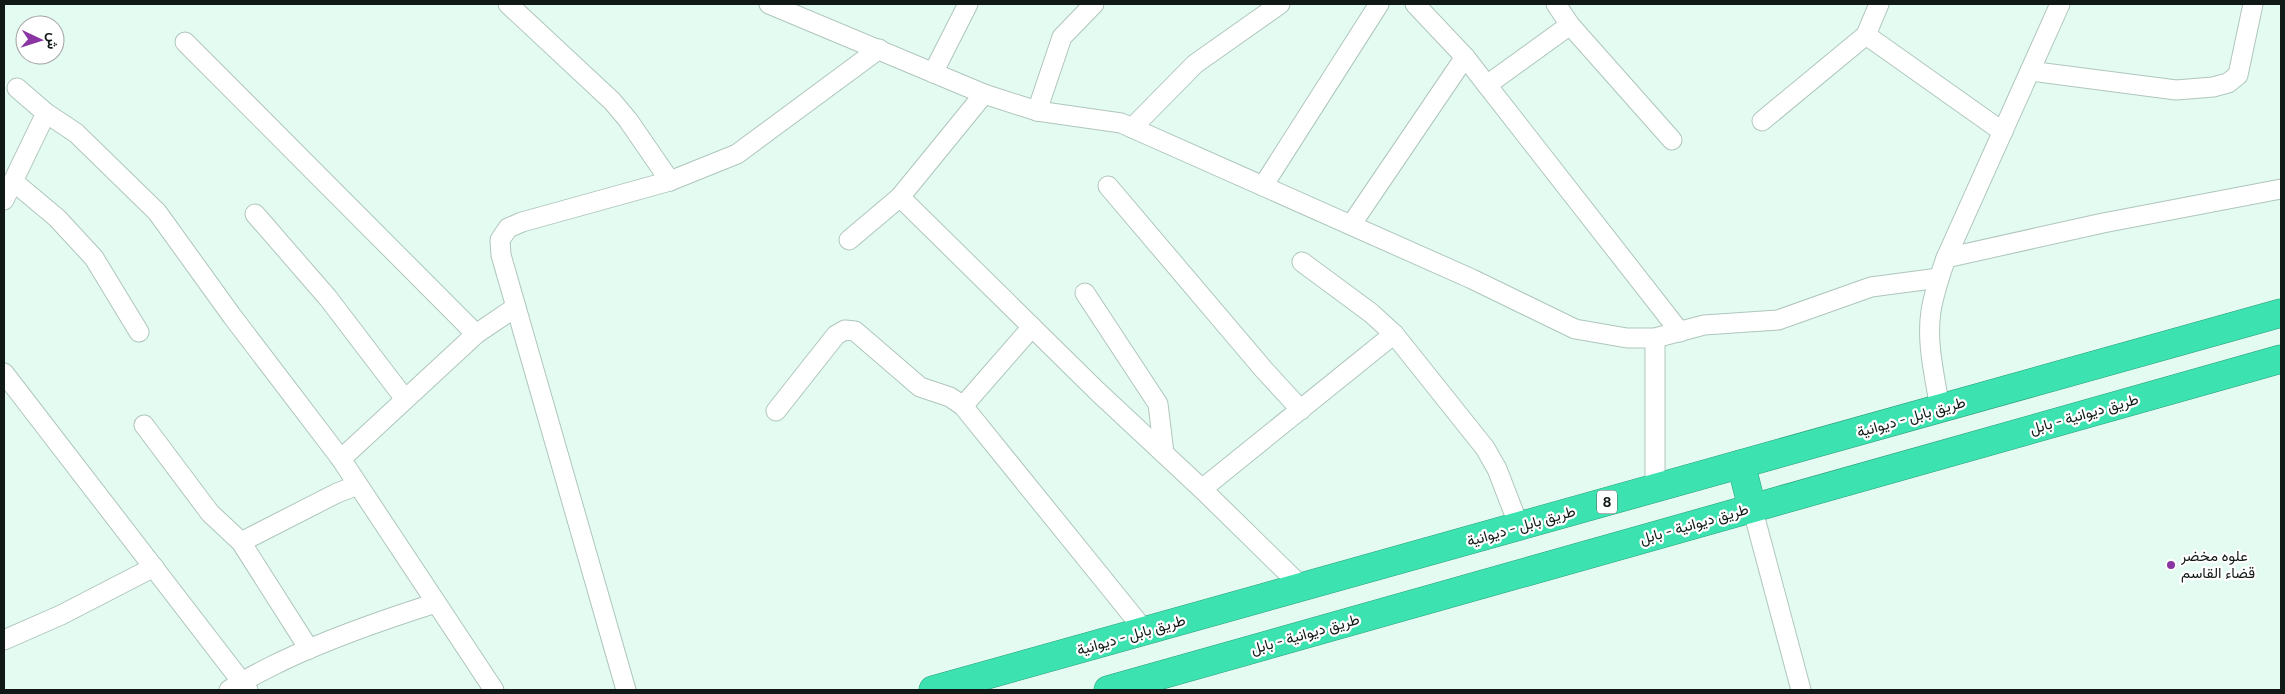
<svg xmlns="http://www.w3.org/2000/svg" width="2285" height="694" font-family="Figtree,Vazirmatn,sans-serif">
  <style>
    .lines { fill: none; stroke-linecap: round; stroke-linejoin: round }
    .street-casing { stroke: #afc6bc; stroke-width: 21 }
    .highway-casing { stroke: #2d9c7a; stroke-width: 29 }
    .street { stroke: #fff; stroke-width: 19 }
    .highway { stroke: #3ce2b0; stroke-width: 28 }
    .poi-dot { fill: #8a35a3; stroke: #fff; stroke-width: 2 }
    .labels { text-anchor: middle; stroke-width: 4.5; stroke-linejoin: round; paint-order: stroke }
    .shield { fill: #fff; stroke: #585e5c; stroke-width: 1 }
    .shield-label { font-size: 14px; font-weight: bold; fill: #111916 }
    .street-label { font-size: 15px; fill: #111916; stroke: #fff }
    .poi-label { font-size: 15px; fill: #111916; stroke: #fff; text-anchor: start }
  </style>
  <rect width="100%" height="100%" fill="#e3fbf1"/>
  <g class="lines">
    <!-- street casing -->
    <g class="street-casing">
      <g id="street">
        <path d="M508 4 612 101 628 120 670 181"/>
        <path d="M769 4 984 94 1037 111 1121 123 1472 279 1575 329 1627 338H1655L1704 325 1778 320 1871 287 1939 278"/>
        <path d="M1415 4 1465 57 1680 332"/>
        <path d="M1556 4 1570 25 1672 140"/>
        <path d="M1866 35 1879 4"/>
        <path d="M185 42 476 334"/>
        <path d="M2030 71 2176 90 2213 87 2228 83 2238 75 2253 4"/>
        <path d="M933 73 968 4"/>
        <path d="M1487 85 1570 25"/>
        <path d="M17 88 46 113 76 133 157 212 232 316 341 459 494 690"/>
        <path d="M1037 111 1062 37 1094 4"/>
        <path d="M1762 121 1866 35 2003 132"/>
        <path d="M1132 128 1195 64 1280 4"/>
        <path d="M14 182 57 218 94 258 139 332"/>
        <path d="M1108 186 1265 371 1301 410"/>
        <path d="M1263 186 1379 4"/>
        <path d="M900 197 1097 391 1202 489 1302 587"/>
        <path d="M4 200 46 113"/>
        <path d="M255 214 328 298 405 399"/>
        <path d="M1351 225 1465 57"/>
        <path d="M849 240 900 197 984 94"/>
        <path d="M1946 258 2103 223 2281 189"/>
        <path d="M1302 262 1371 313 1394 334 1485 448 1497 469 1519 526"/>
        <path d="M1085 293 1158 404 1164 453"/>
        <path d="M4 373 248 690"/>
        <path d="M963 406 1032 327"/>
        <path d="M1940 409C1935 377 1926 343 1931 311 1934 293 1940 275 1946 258L2060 4"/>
        <path d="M776 411 836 335 845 330 855 331 920 387 950 397 963 406 1145 631"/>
        <path d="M144 425 210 513 241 542 309 649"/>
        <path d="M341 459 476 334 516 307"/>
        <path d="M1655 488V338"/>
        <path d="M1202 489 1394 334"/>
        <path d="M1752 507 1801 690"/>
        <path d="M241 542 337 493 358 485"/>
        <path d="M4 640 61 615 154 567"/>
        <path d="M229 690C245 679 264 670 282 661 333 637 382 620 436 603"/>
        <path d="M626 690 501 255 500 240 508 228 522 222 670 181 737 154 879 49"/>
      </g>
    </g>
    <!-- highway casing -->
    <g class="highway-casing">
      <g id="highway">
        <path d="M1741 464 1752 507"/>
        <path d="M933 690 2281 313"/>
        <path d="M1108 690 2281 359"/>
      </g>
    </g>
    <!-- street -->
    <use href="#street" class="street"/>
    <!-- highway -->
    <use href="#highway" class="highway"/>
  </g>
  <!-- markers -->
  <circle class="poi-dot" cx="2171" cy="565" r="5"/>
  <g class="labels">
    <!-- shield labels -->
    <rect class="shield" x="1597" y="490.5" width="20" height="23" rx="4"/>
    <g class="shield-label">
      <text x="1607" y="507">8</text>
    </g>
    <!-- street labels -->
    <g class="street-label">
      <text transform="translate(2084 414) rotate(-16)" y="5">طريق ديوانية - بابل</text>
      <text transform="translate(1911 417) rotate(-16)" y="5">طريق بابل - ديوانية</text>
      <text transform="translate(1694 524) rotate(-16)" y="5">طريق ديوانية - بابل</text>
      <text transform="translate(1521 526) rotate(-16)" y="5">طريق بابل - ديوانية</text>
      <text transform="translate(1305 634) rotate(-16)" y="5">طريق ديوانية - بابل</text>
      <text transform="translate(1131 635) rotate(-16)" y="5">طريق بابل - ديوانية</text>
    </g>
    <!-- poi labels -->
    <g class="poi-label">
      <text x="2181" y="561">علوه مخضر<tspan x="2181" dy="17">قضاء القاسم</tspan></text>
    </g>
  </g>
  <!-- border -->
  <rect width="2285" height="694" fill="none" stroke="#111916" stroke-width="10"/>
  <!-- north arrow -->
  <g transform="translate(40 40) rotate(94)"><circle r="24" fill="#ffffff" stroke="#a0a3a2"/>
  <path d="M0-4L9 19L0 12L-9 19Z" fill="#8a35a3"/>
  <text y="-8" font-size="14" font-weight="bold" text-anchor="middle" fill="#111916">ش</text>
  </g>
</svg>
